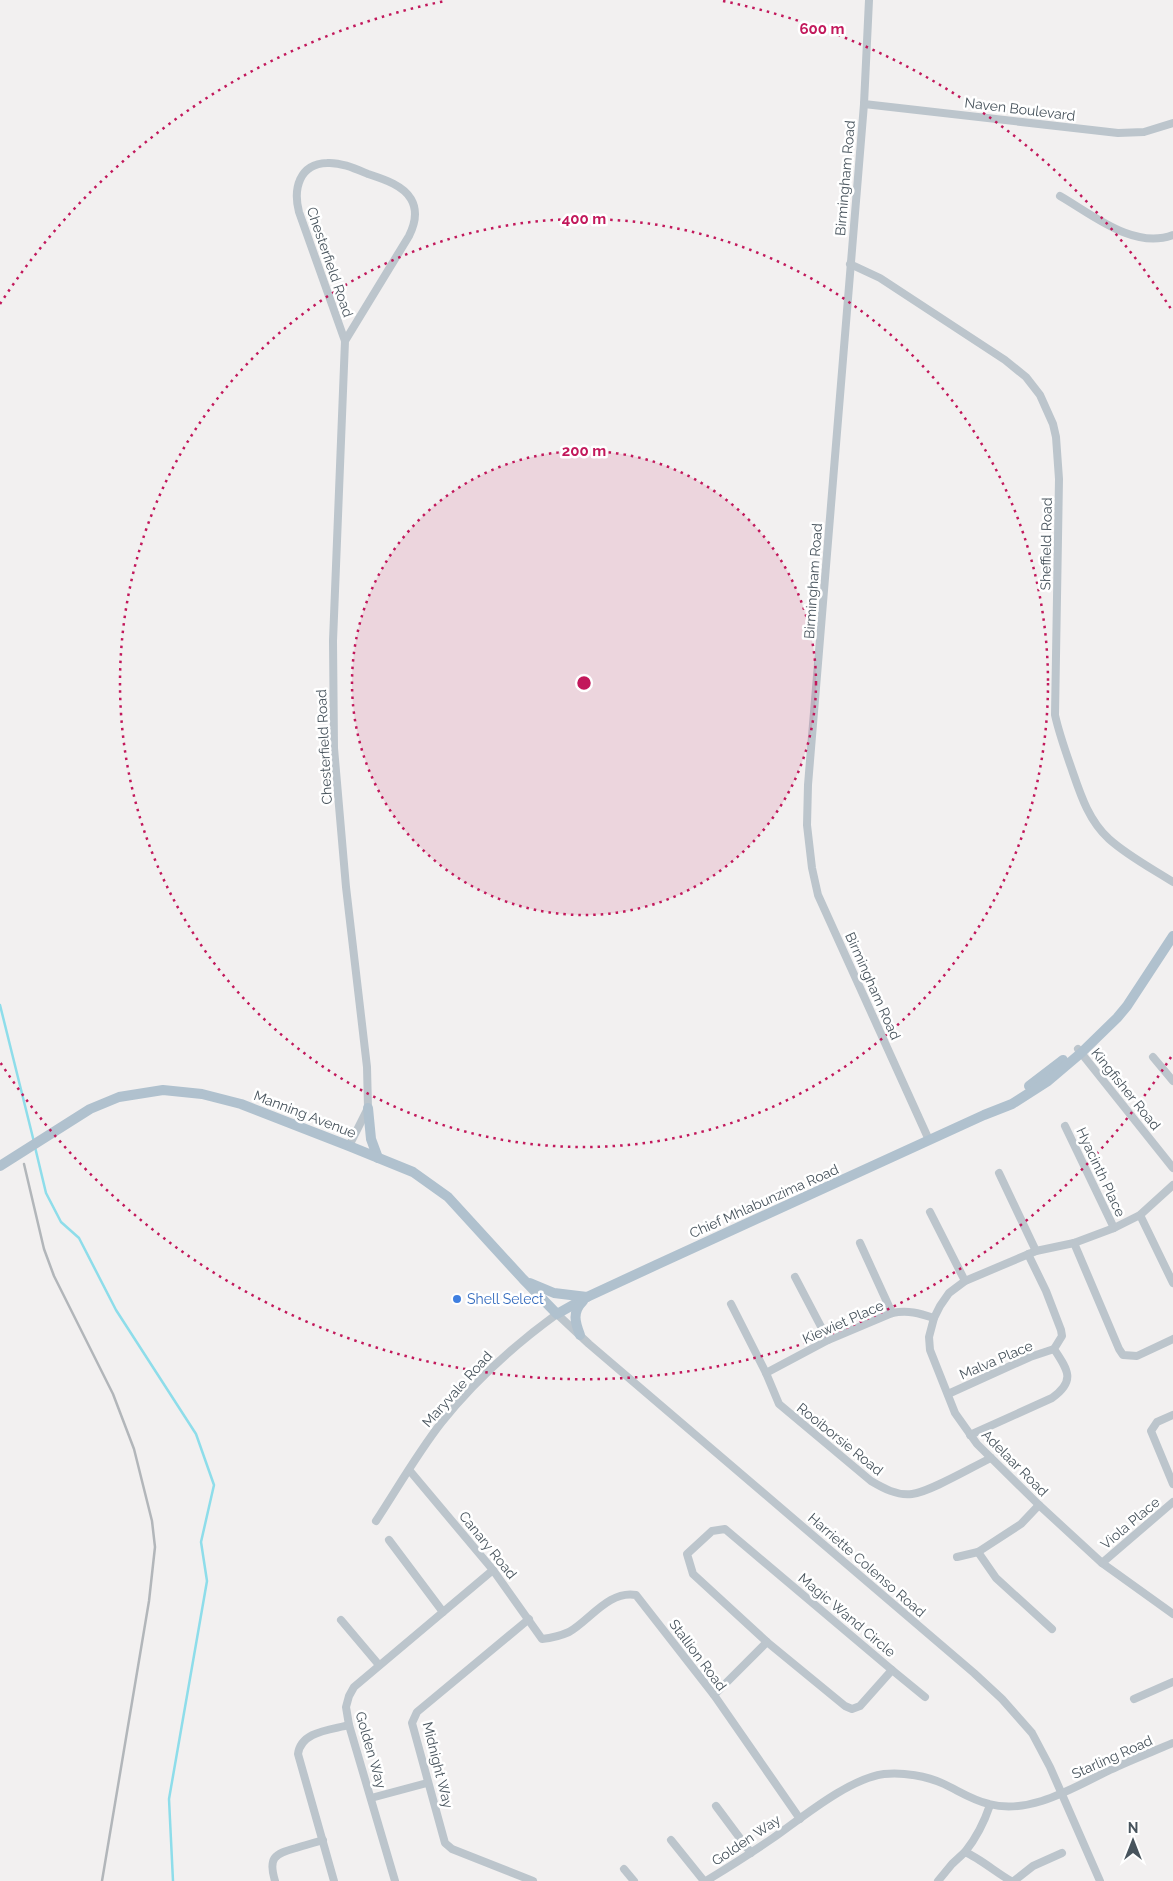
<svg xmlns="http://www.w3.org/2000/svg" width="1173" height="1881" font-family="Raleway,sans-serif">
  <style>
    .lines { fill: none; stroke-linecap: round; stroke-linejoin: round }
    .stream { stroke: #8eddea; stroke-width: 2.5 }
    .minor { stroke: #bcc5cc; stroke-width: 8 }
    .major { stroke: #b0c1ce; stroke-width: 10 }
    .rail { stroke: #b2b6ba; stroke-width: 2.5 }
    .ring { fill: none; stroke: #c2185b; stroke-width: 2.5; stroke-dasharray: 2.5 5 }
    .shop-dot { fill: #3f7fe0; stroke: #fff; stroke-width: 2 }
    .labels { text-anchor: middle; stroke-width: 5; stroke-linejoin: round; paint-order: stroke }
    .street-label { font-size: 14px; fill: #48545d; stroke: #fff }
    .shop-label { font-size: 14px; fill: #366cbe; stroke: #fff; text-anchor: start }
    .centre { fill: #c2185b; stroke: #fff; stroke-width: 2.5 }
    .ring-label { font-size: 15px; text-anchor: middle; font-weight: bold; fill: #c2185b; stroke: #fff; stroke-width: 5; stroke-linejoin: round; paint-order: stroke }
  </style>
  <rect width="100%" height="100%" fill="#f2f0f0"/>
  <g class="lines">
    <!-- stream -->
    <g class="stream">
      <path d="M0 1005 34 1142"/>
      <path d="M35 1147 46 1193 61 1222 79 1238 116 1310 196 1434 214 1485 201 1542 207 1581 169 1799 173 1881"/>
    </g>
    <!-- minor -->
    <g class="minor">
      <path d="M869 0 864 104 808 785 807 825 812 868 818 895 929 1140"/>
      <path d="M864 104 1118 133 1144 132 1173 123"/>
      <path d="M1060 196C1093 215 1134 250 1173 235"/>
      <path d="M850 264 880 278 1005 360 1026 377 1040 395 1053 424 1056 437 1059 479 1055 715C1059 733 1065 750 1071 767 1080 793 1088 820 1109 839 1128 856 1151 868 1173 882"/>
      <path d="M345 341 409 236C415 224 418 211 411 199 403 185 383 179 368 174 356 169 341 162 327 163 299 164 293 189 299 212L345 341 333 641 334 748 346 887 367 1067 368 1108 349 1146"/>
      <path d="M1078 1049 1173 1168"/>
      <path d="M1153 1057 1173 1081"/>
      <path d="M1065 1126 1114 1228"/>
      <path d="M999 1173 1036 1251"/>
      <path d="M1173 1185 1140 1215 1114 1228 1074 1243 1036 1251 965 1281 949 1293 940 1306 934 1318 929 1337 930 1350 955 1413 977 1444 1039 1505 1102 1563 1173 1614"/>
      <path d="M930 1212 965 1281"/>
      <path d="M1140 1215 1173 1283"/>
      <path d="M860 1243 892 1313"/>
      <path d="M1074 1243 1119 1349 1123 1355 1137 1356 1173 1339"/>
      <path d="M795 1277 828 1340"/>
      <path d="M731 1304 766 1373 779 1404 871 1481C883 1488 897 1496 912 1494 930 1492 972 1467 991 1458"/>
      <path d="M766 1373 828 1340 892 1313C908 1310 919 1313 934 1318"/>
      <path d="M948 1394 1030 1357 1054 1349"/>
      <path d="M1173 1415 1157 1422 1151 1431 1173 1484"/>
      <path d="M970 1435 1052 1398C1076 1381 1068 1370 1054 1349L1062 1336 1061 1330 1046 1291 1028 1254"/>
      <path d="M410 1471 493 1570 542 1639C552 1638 560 1636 569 1632 590 1620 609 1590 636 1595L714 1695 800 1819"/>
      <path d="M376 1521C397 1489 417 1454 441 1423 475 1380 513 1346 557 1314L589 1344 974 1673 1002 1699 1032 1733 1050 1767 1100 1881"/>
      <path d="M725 1529 892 1670 860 1706 852 1709 845 1706 767 1642 693 1574 687 1554 712 1531Z"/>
      <path d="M389 1540 443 1612"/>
      <path d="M978 1552 996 1578 1052 1629"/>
      <path d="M957 1557 978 1552 1021 1524 1039 1505"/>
      <path d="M1102 1563 1173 1502"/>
      <path d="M529 1619 417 1712 412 1723 445 1843 452 1849 533 1881"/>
      <path d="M341 1620 379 1665"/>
      <path d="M892 1670 925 1697"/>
      <path d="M714 1695 767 1642"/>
      <path d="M1134 1699 1173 1682"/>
      <path d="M371 1798 427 1783"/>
      <path d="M716 1806 751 1853"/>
      <path d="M671 1840 704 1881"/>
      <path d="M965 1852C977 1837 984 1823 990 1805"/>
      <path d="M624 1869 634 1881"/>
      <path d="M275 1881C268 1858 274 1854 296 1848 305 1845 314 1843 323 1840"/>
      <path d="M334 1881 298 1754C301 1731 331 1730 349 1725"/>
      <path d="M395 1881 349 1725 346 1707 349 1696 354 1687 493 1570"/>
      <path d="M706 1881C729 1867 751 1853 773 1838 803 1817 848 1779 884 1774 903 1772 927 1776 944 1784 959 1791 972 1800 989 1804 1031 1815 1074 1787 1110 1770 1131 1760 1152 1752 1173 1743"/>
      <path d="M938 1881 952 1864 965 1852C979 1858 997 1873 1011 1881"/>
      <path d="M1014 1881 1033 1866 1062 1853"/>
    </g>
    <!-- major -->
    <g class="major">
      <path d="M1029 1086 1063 1060"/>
      <path d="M368 1108 371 1139 378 1158"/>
      <path d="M0 1166 90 1109 119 1097 163 1090 202 1094 241 1104 349 1146 413 1172 448 1197 523 1279 557 1314 587 1297 656 1265 984 1115 1012 1104 1048 1081 1081 1053 1117 1018 1127 1006 1173 936"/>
      <path d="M530 1283 554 1293 587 1297"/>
      <path d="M580 1335C575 1322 572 1312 583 1301"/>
    </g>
    <!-- rail -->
    <path class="rail" d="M24 1164 44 1249 54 1276 113 1394 134 1449 152 1521 155 1547 149 1601 102 1881"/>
  </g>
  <!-- distance rings -->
  <circle cx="584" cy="683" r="232" fill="#c2185b" fill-opacity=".12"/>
  <g class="ring">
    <circle cx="584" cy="683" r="232"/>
    <circle cx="584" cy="683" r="464"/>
    <path d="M1171 1057A696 696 0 0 1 0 1062M0 304A696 696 0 0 1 445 1M723 1A696 696 0 0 1 1171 309"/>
  </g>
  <!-- markers -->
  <circle class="shop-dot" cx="457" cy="1299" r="5"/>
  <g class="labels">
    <!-- street labels -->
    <g class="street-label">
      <text transform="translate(1020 109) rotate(7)" y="5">Naven Boulevard</text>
      <text transform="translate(845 178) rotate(-85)" y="5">Birmingham Road</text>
      <text transform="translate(330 262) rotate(71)" y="5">Chesterfield Road</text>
      <text transform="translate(1046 544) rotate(-89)" y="5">Sheffield Road</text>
      <text transform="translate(813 581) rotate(-86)" y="5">Birmingham Road</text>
      <text transform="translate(324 747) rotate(-93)" y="5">Chesterfield Road</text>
      <text transform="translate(873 986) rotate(66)" y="5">Birmingham Road</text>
      <text transform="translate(1126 1089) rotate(51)" y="5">Kingfisher Road</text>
      <text transform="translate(305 1114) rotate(21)" y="5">Manning Avenue</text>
      <text transform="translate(1101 1172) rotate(65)" y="5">Hyacinth Place</text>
      <text transform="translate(764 1201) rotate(-24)" y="5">Chief Mhlabunzima Road</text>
      <text transform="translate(843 1322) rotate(-24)" y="5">Kiewiet Place</text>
      <text transform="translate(996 1360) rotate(-23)" y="5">Malva Place</text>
      <text transform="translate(457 1389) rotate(-48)" y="5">Maryvale Road</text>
      <text transform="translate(840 1439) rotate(39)" y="5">Rooiborsie Road</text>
      <text transform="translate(1015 1463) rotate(45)" y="5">Adelaar Road</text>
      <text transform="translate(1130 1523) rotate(-40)" y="5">Viola Place</text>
      <text transform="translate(488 1545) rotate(51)" y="5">Canary Road</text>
      <text transform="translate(867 1565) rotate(41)" y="5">Harriette Colenso Road</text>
      <text transform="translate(847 1615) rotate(40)" y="5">Magic Wand Circle</text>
      <text transform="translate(698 1655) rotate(53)" y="5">Stallion Road</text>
      <text transform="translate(371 1750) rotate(74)" y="5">Golden Way</text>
      <text transform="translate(1112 1757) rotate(-24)" y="5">Starling Road</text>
      <text transform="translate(438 1765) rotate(76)" y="5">Midnight Way</text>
      <text transform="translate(746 1840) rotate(-34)" y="5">Golden Way</text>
    </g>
    <!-- shop labels -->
    <g class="shop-label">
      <text x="467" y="1304">Shell Select</text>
    </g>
  </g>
  <circle cx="584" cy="683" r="8" class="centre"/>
  <g class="ring-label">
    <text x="822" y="34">600 m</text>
    <text x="584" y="224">400 m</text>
    <text x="584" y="456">200 m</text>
  </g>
  <!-- north arrow -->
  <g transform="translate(1133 1841)" stroke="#ffffff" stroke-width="4" paint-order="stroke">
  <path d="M0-4L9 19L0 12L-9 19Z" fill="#48545d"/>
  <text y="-8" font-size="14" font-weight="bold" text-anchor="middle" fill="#48545d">N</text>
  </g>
</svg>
